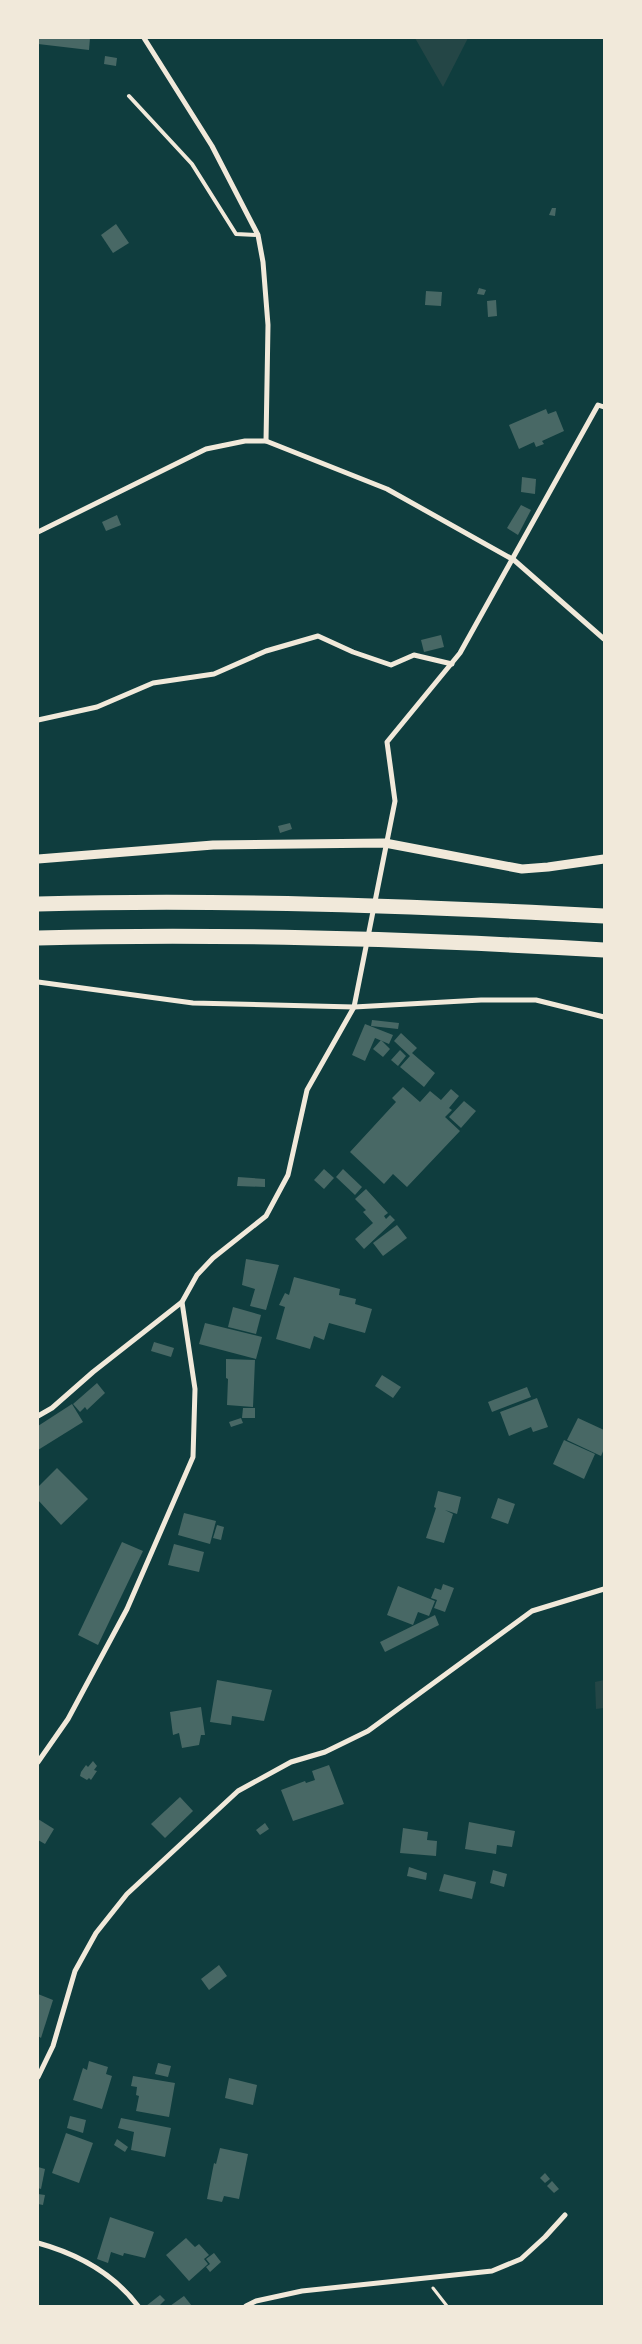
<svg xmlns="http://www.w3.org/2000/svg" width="642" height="2344" font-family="Montserrat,sans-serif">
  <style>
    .green { fill: #244646 }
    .building { fill: #486865 }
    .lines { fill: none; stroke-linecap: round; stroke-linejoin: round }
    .path { stroke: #f1e9da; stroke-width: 3 }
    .service { stroke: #f1e9da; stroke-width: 4 }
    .minor { stroke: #f1e9da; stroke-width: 5 }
    .tertiary { stroke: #f1e9da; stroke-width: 9 }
    .motorway { stroke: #f1e9da; stroke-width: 15 }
  </style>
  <rect width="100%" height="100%" fill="#0f3d3e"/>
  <!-- green -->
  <g class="green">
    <path d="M415 38H468L443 87Z"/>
    <path d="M604 1680V1708L596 1709 595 1682Z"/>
  </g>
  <!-- building -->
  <g class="building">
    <path d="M38 38H90L89 50 38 44Z"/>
    <path d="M105 56 117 58 116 66 104 64Z"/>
    <path d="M552 208H556L555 216 549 215Z"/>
    <path d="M116 224 129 243 113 253 101 235Z"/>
    <path d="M479 288 486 290 484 295 477 294Z"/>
    <path d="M426 291 442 292 441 306 425 305Z"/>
    <path d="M496 300 497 316 488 317 487 301Z"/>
    <path d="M546 409 548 414 556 411 564 431 542 441 544 444 536 447 534 442 519 449 509 425Z"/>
    <path d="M522 477 536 479 535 494 521 492Z"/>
    <path d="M521 505 531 510 518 535 507 528Z"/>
    <path d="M117 515 121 525 106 531 102 522Z"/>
    <path d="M441 635 444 647 424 652 421 640Z"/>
    <path d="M290 823 292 829 280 833 278 826Z"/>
    <path d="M372 1020 399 1023 398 1029 371 1026Z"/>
    <path d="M365 1024 393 1035 389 1044 375 1038 365 1061 352 1055Z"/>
    <path d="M401 1033 417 1048 412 1053 435 1073 424 1087 400 1067 410 1056 394 1041Z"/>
    <path d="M381 1040 390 1049 383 1057 373 1049Z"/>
    <path d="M400 1050 406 1056 398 1066 391 1060Z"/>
    <path d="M403 1087 420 1102 430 1091 441 1100 451 1089 459 1096 449 1108 452 1110 445 1117 460 1131 407 1187 393 1174 384 1184 350 1152 396 1102 392 1098Z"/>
    <path d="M464 1101 476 1111 461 1128 449 1117Z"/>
    <path d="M324 1169 334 1178 324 1189 314 1180Z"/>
    <path d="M343 1169 362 1187 355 1195 336 1177Z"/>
    <path d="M238 1177 265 1179V1187L237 1186Z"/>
    <path d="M366 1189 388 1213 384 1216 386 1219 390 1215 395 1220 364 1249 355 1239 373 1223 363 1212 366 1210 355 1199Z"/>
    <path d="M397 1225 407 1238 383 1256 373 1243Z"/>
    <path d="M246 1259 279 1265 266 1310 250 1306 255 1289 242 1285Z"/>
    <path d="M294 1277 340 1289 339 1295 356 1299 355 1304 372 1309 365 1333 329 1323 324 1340 314 1336 310 1349 276 1339 285 1307 279 1305 285 1293 289 1295Z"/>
    <path d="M233 1307 261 1315 256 1334 228 1327Z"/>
    <path d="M205 1323 262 1337 256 1359 199 1344Z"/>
    <path d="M154 1342 174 1348 171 1357 151 1351Z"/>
    <path d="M226 1359 255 1360 253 1407 227 1405 228 1379 226 1378Z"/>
    <path d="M382 1375 401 1387 393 1398 375 1386Z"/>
    <path d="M97 1383 105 1393 87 1410 85 1407 80 1412 73 1404Z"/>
    <path d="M527 1387 531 1397 492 1412 488 1402Z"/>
    <path d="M537 1398 548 1427 533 1432 531 1427 509 1436 500 1412Z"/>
    <path d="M72 1404 83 1422 38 1450V1426Z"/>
    <path d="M243 1408H255V1418H242Z"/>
    <path d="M241 1418 243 1423 231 1427 229 1422Z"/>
    <path d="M578 1418 604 1430V1449L601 1456 567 1440Z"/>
    <path d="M564 1440 595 1454 584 1479 553 1464Z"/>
    <path d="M57 1468 88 1499 61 1525 38 1500V1487Z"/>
    <path d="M438 1491 461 1497 457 1514 445 1510 453 1514 444 1543 426 1538 436 1508 434 1507Z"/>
    <path d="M498 1498 515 1504 508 1524 491 1518Z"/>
    <path d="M184 1513 216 1521 210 1544 178 1535Z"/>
    <path d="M217 1525 224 1527 221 1540 213 1538Z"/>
    <path d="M122 1542 143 1551 98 1645 78 1635Z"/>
    <path d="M174 1544 204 1552 199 1572 168 1565Z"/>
    <path d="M443 1584 454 1588 445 1612 434 1608 437 1600 431 1598 435 1588 441 1590Z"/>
    <path d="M398 1586 435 1601 429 1616 418 1612 413 1625 387 1615Z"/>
    <path d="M435 1615 439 1625 385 1652 380 1642Z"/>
    <path d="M217 1680 272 1690 264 1721 232 1716 231 1725 210 1722Z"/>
    <path d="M201 1707 205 1735H201L199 1745 182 1748 179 1733 173 1735 170 1712Z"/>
    <path d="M93 1761 97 1766 94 1770 97 1771 91 1780 89 1778 87 1780 80 1776 81 1772 86 1765 88 1767Z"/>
    <path d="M329 1765 344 1804 293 1821 281 1790 305 1781 306 1783 315 1780 312 1771Z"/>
    <path d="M180 1797 193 1811 165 1838 151 1824Z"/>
    <path d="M38 1819 54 1829 45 1844 38 1840Z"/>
    <path d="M469 1822 515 1831 512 1847 497 1845 496 1854 465 1849Z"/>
    <path d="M265 1823 269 1829 260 1835 256 1830Z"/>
    <path d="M403 1828 428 1832 427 1840 437 1841 436 1856 400 1853Z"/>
    <path d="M409 1867 427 1873 426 1880 407 1876Z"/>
    <path d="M493 1870 507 1874 504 1887 490 1883Z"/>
    <path d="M444 1874 476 1882 472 1899 439 1891Z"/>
    <path d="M219 1965 227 1976 209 1990 201 1979Z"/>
    <path d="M38 1994 53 2000 41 2038 38 2036Z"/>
    <path d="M89 2061 108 2067 106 2074 112 2076 102 2109 73 2100 83 2068 87 2070Z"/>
    <path d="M158 2063 171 2066 168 2077 155 2074Z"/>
    <path d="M133 2076 175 2083 169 2117 136 2111 139 2096 136 2095 137 2087 131 2086Z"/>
    <path d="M229 2078 257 2085 253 2105 225 2098Z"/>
    <path d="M70 2116 86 2120 83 2133 67 2128Z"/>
    <path d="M121 2118 171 2128 165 2157 131 2150 134 2132 118 2128Z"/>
    <path d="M66 2133 93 2143 79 2183 52 2173Z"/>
    <path d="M117 2139 128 2147 125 2152 114 2145Z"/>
    <path d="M220 2148 248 2154 239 2199 224 2196 222 2202 207 2199 214 2163 216 2164Z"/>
    <path d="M38 2167 45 2169 41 2189 38 2188Z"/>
    <path d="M545 2173 550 2179 545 2183 540 2178Z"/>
    <path d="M552 2181 559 2189 554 2193 547 2186Z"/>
    <path d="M38 2194 45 2195 43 2205 38 2204Z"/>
    <path d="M110 2217 154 2232 145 2258 124 2253 123 2256 111 2252 108 2263 97 2259Z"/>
    <path d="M186 2238 195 2247 199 2244 209 2255 204 2259 208 2264 189 2281 166 2255Z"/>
    <path d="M214 2253 221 2262 210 2272 206 2267 210 2264 206 2259Z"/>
    <path d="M160 2295 165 2300 159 2306H146Z"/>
    <path d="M184 2296 192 2306H170Z"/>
  </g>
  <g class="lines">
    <!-- path -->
    <path class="path" d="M433 2288 447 2306"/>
    <!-- service -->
    <path class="service" d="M129 96 192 164 236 234 258 235"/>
    <!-- minor -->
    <g class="minor">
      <path d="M144 38 212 146 258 235 263 262 268 325 266 441"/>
      <path d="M38 532 206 449 245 441H266L387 489 514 560 604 639"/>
      <path d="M38 720 97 707 153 683 214 674 266 651 318 636 353 652 391 665 414 655 452 664"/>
      <path d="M38 982 193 1003 354 1007 481 1000H536L604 1017"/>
      <path d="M38 1416 52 1408 93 1372 182 1302"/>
      <path d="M38 1762 68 1719 127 1609 193 1457 195 1389 182 1302 197 1275 213 1258 266 1216 288 1175 307 1090 354 1007 395 801 387 742 460 653 598 405 604 407"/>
      <path d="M38 2077 53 2046 75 1971 96 1933 127 1894 238 1791 291 1762 325 1752 368 1731 532 1611 604 1589"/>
      <path d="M38 2243C78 2254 113 2273 138 2306"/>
      <path d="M246 2306 256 2301 302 2291 492 2271 521 2259 545 2237 565 2215"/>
    </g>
    <!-- tertiary -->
    <path class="tertiary" d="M38 859 213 845 385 843 522 869 548 867 604 859"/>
    <!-- motorway -->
    <g class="motorway">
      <path d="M38 904C226 899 416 906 604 916"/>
      <path d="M38 938C226 933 416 939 604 950"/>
    </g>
  </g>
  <!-- border -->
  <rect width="642" height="2344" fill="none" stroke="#f1e9da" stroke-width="78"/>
</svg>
